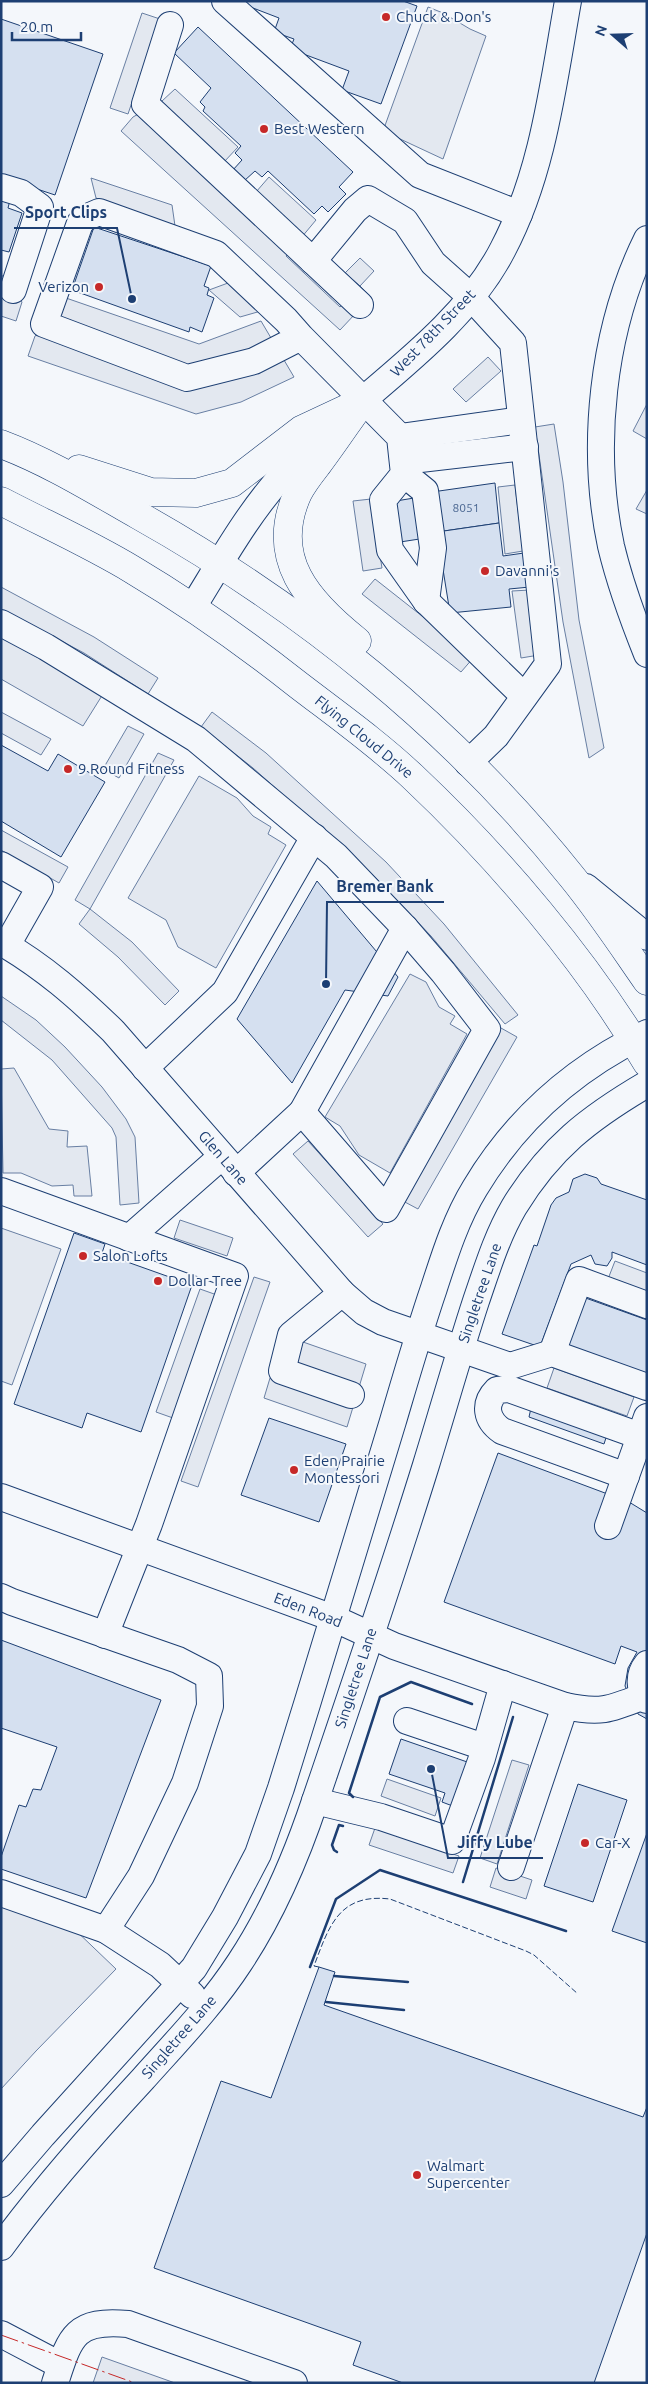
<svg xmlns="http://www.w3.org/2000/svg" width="648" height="2384" font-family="Ubuntu,sans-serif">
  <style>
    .parking { fill: #e3e8f0; stroke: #687fa3 }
    .building { fill: #d5e0f0; stroke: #1d3f73 }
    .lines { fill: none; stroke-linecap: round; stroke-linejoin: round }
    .minor-casing { stroke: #1d3f73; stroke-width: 28 }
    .major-casing { stroke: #1d3f73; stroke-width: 29 }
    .minor { stroke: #f4f7fb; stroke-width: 26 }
    .major { stroke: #f4f7fb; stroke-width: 28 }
    .fence { stroke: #1d3f73; stroke-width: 1; stroke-dasharray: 6 2.5; stroke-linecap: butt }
    .wall { stroke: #1d3f73; stroke-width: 2.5 }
    .power { stroke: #c62828; stroke-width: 1; stroke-dasharray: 18 4 2.5 4; stroke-linecap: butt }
    .poi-dot { fill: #c62828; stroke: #f4f7fb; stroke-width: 2 }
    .labels { text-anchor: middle; stroke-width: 4; stroke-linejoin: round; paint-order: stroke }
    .number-label { font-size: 12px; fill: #4b6792 }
    .poi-label { font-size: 15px; fill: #1d3f73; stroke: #f4f7fb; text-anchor: start }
    .street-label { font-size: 15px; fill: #1d3f73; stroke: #f4f7fb }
    .leader { fill: none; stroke: #1d3f73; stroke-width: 2 }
    .callout-dot { fill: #1d3f73; stroke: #f4f7fb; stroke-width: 2 }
    .callout-label { font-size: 16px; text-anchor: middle; font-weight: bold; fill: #1d3f73; stroke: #f4f7fb; stroke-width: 4; stroke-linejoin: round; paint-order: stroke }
  </style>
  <rect width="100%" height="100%" fill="#f4f7fb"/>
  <!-- parking -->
  <g class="parking">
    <path d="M428 7 443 13 470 29 486 36 443 159 383 131Z"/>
    <path d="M142 13 160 19 128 114 110 108Z"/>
    <path d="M175 89 238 147 224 162 256 192 269 177 316 220 286 256 340 307 360 286 345 273 360 258 374 271 360 286 371 297 340 330 121 131 133 117 162 101Z"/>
    <path d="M91 178 172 205 175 226 96 198Z"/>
    <path d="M1 274 22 302 16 321 1 316Z"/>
    <path d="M228 283 261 311 240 317 209 290Z"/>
    <path d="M66 298 199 344 261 321 294 377 241 402 196 414 28 356 35 336 59 318Z"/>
    <path d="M488 357 501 371 466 402 453 389Z"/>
    <path d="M647 404V439L633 431Z"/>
    <path d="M554 424 563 482 579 620 604 748 589 758 563 622 535 427Z"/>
    <path d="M647 460V514L636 509 647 490Z"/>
    <path d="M515 485 523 551 505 554 498 487Z"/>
    <path d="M371 499 382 568 363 571 353 501Z"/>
    <path d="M375 579 474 657 461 672 362 594Z"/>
    <path d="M1 587 94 637 158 678 148 694 84 653 1 609Z"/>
    <path d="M530 590 539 655 521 658 512 591Z"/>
    <path d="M1 637 103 694 83 726 1 679Z"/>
    <path d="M1 712 51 739 41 755 1 733Z"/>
    <path d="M212 712 266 753 386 862 444 924 518 1015 505 1024 431 936 373 875 253 768 201 727Z"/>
    <path d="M128 726 144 734 119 778 103 769Z"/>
    <path d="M158 753 174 760 90 909 132 942 179 991 165 1005 118 957 79 924 90 909 75 900Z"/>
    <path d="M199 776 237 798 253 816 271 827 268 834 286 845 216 968 178 947 166 920 128 898Z"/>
    <path d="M1 830 68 867 59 883 1 850Z"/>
    <path d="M410 974 426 982 439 1007 455 1016 450 1024 467 1034 390 1173 359 1155 340 1126 325 1117Z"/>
    <path d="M1 996 36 1020 65 1047 102 1087 126 1119 135 1137 139 1203 120 1205 116 1137 112 1128 52 1060 1 1020Z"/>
    <path d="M501 1028 517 1037 418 1209 403 1201Z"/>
    <path d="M14 1068 49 1129 68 1131 67 1147 87 1146 92 1196H74L73 1185 52 1186 21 1173H3L1 1069Z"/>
    <path d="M308 1141 383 1224 368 1237 293 1154Z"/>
    <path d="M180 1220 233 1238 227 1256 174 1238Z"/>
    <path d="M1 1228 61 1249 12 1385 1 1381Z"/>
    <path d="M615 1261 647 1273V1292L608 1279Z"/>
    <path d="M254 1277 270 1282 198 1487 181 1481Z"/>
    <path d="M200 1289 217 1295 173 1418 156 1412Z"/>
    <path d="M303 1342 366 1364 347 1427 264 1398 270 1378 296 1363Z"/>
    <path d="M554 1368 634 1397 627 1416 547 1388Z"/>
    <path d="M512 1760 529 1765 497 1864 480 1858Z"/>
    <path d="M387 1779 441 1798 435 1816 381 1796Z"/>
    <path d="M375 1828 459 1856 453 1873 369 1845Z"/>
    <path d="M496 1868 532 1880 526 1899 490 1887Z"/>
    <path d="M1 1901 70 1925 116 1969 36 2051 1 2089Z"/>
    <path d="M102 2357 175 2383H93Z"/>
  </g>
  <!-- building -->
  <g class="building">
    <path d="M241 1H403L417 6 381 104 342 90 349 71 290 49 294 39 274 32 279 18 240 3Z"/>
    <path d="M1 19 103 54 55 195 1 177Z"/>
    <path d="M198 27 353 172 339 187 346 194 328 212 322 206 314 214 268 171 262 177 255 171 244 181 232 171 242 160 235 153 241 146 203 111 205 107 200 102 211 88 174 53Z"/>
    <path d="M1 197 10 200 8 208 22 213 9 252 1 250Z"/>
    <path d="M94 227 211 266 204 286 209 288 207 295 214 298 202 332 190 327 189 332 72 290Z"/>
    <path d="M495 483 499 523 437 532 432 492Z"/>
    <path d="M420 497 426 538 400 542 396 501Z"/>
    <path d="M499 523 503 556 524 553 530 587 509 589 511 607 450 613 437 532Z"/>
    <path d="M1 745 48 771 58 754 105 782 61 857 1 821Z"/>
    <path d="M317 881 398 977 388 996 345 990 292 1083 237 1019Z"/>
    <path d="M585 1174 597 1178 601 1184 647 1200V1265L612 1252V1258L607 1266 595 1264 591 1255 571 1264 540 1347 502 1334 534 1245 537 1246 551 1205 556 1198 569 1192 573 1179Z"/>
    <path d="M74 1233 105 1244 102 1253 192 1285 141 1432 87 1413 82 1428 14 1404Z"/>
    <path d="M580 1296 647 1320V1374L564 1344Z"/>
    <path d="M531 1408 614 1413 604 1444 529 1417Z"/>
    <path d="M269 1418 346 1444 319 1522 241 1495Z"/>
    <path d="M498 1453 629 1502 647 1513V1719L638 1714 625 1686 628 1668 637 1652 621 1646 615 1664 444 1602Z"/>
    <path d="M1 1640 161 1700 86 1898 1 1869V1857L19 1805 26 1807 33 1789 41 1790 57 1747 1 1728Z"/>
    <path d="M401 1739 473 1764 458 1808 442 1802 445 1793 389 1774Z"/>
    <path d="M578 1784 627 1800 593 1902 544 1886Z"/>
    <path d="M647 1833V1943L612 1931Z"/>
    <path d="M319 1967 335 1972 324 2005 643 2117 647 2107V2233L594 2383H403L353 2365 361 2342 154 2268 221 2081 271 2098Z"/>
  </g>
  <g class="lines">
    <!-- minor casing -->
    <g class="minor-casing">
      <g id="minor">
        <path d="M225 1 420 175 519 214"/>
        <path d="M170 25 145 104 313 261 355 210 368 199 405 221 433 263 471 297 513 343 548 664 496 736 468 763"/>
        <path d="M1 187 21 193 40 207 13 290"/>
        <path d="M647 239C602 330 590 447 611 546 620 584 633 619 647 654"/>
        <path d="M313 261 360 305"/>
        <path d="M301 337 286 320 216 254 99 212 85 218 80 223 44 324 187 378 254 361 301 337 400 437 404 474 383 500 390 550 426 601 524 696"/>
        <path d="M400 437 521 420"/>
        <path d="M403 461 525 447"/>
        <path d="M404 474 425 491 433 548 426 601"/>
        <path d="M193 607C222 560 249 511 287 470 354 397 457 339 503 249 543 173 553 85 568 1"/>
        <path d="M1 623 46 647 196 739 336 856 405 928 443 972 487 1029 386 1209 302 1112 236 1173"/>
        <path d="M1 865 40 887 7 945"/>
        <path d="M586 887 647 937"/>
        <path d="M1 942C44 967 77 996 113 1031L342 1293 364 1312 383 1322 510 1366 552 1353 647 1387"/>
        <path d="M145 1068 225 992 314 837"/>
        <path d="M302 1112 405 928"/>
        <path d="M1 1191 235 1276 149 1524 105 1635"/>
        <path d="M129 1238 221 1157"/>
        <path d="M342 1293 291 1335 282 1371 351 1395"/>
        <path d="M552 1353 579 1280 647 1305"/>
        <path d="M626 1476 502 1431C486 1420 483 1404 497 1390L509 1389 640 1436"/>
        <path d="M1 1497 333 1618 394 1646 565 1706C601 1714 611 1709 644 1696"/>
        <path d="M608 1526 647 1417"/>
        <path d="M1 1597 12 1602 178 1660 209 1676 210 1706 185 1783 141 1876 106 1930"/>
        <path d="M647 1664C638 1675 639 1689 647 1700"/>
        <path d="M407 1721 484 1747"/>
        <path d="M315 1801 381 1817 452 1841 482 1758 503 1684"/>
        <path d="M511 1867 565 1706"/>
        <path d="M1 1893 106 1930 160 1965 192 1995"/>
        <path d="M1 2184 43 2135 194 1968 225 1917 258 1854 281 1788C319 1666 356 1544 393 1421 406 1377 419 1332 434 1288 445 1254 456 1219 475 1188 517 1118 574 1068 647 1033"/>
        <path d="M1 2247C44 2188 93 2133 143 2079 176 2042 212 2005 240 1962 273 1912 296 1858 315 1801 353 1689 391 1578 426 1465 443 1410 458 1356 476 1301 487 1269 497 1236 514 1207 550 1148 589 1118 647 1084"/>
        <path d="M1 2334 60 2365"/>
        <path d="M55 2383C70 2337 74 2319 128 2324L294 2383"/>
      </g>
    </g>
    <!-- major casing -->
    <g class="major-casing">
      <g id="major">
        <path d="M1 444C49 462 94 490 138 515 302 607 454 729 572 877 599 910 622 945 647 981"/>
        <path d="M79 469 151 492 196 493 232 483 301 430 363 401"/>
        <path d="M1 501C45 524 90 544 133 570 190 604 245 643 297 684 336 714 377 743 413 777 499 858 587 961 647 1063"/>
        <path d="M357 641C308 602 268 558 298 493 303 483 311 473 318 464 333 444 347 423 362 402"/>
      </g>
    </g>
    <!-- minor -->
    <use href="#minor" class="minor"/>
    <!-- major -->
    <use href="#major" class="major"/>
    <!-- fence -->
    <path class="fence" d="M319 1967 314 1966C329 1926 339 1893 390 1899L526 1951 534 1955 578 1994"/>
    <!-- wall -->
    <g class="wall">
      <path d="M353 1797 349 1793 380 1697 411 1682 472 1704"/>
      <path d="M337 1852 334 1850 332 1845 339 1825 343 1826"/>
      <path d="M463 1882 513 1717"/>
      <path d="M310 1967 336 1899 380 1870 566 1931"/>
      <path d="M334 1976 408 1982"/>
      <path d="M326 2002 404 2010"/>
    </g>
    <!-- power -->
    <path class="power" d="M1 2335 135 2383"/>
  </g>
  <!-- markers -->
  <g class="poi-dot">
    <circle cx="386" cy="17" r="5"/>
    <circle cx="264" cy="129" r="5"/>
    <circle cx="99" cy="287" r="5"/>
    <circle cx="485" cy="571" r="5"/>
    <circle cx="68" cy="769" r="5"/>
    <circle cx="83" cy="1256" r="5"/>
    <circle cx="158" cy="1281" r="5"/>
    <circle cx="294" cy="1470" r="5"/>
    <circle cx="585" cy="1843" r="5"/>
    <circle cx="417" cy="2175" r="5"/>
  </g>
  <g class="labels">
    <!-- number labels -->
    <g class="number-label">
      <text x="466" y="512">8051</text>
    </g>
    <!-- poi labels -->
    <g class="poi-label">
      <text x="396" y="22">Chuck &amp; Don's</text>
      <text x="274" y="134">Best Western</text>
      <text x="89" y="292" text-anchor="end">Verizon</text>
      <text x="495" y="576">Davanni's</text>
      <text x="78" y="774">9 Round Fitness</text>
      <text x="93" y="1261">Salon Lofts</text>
      <text x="168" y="1286">Dollar Tree</text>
      <text x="304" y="1466">Eden Prairie<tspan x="304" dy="17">Montessori</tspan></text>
      <text x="595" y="1848">Car-X</text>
      <text x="427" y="2171">Walmart<tspan x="427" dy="17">Supercenter</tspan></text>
    </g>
    <!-- street labels -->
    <g class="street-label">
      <text transform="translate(433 333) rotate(-46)" y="5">West 78th Street</text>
      <text transform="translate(364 737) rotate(39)" y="5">Flying Cloud Drive</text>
      <text transform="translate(223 1158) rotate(49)" y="5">Glen Lane</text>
      <text transform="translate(480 1293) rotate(-71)" y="5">Singletree Lane</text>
      <text transform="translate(308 1610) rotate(21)" y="5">Eden Road</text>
      <text transform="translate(356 1678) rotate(-72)" y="5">Singletree Lane</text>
      <text transform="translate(179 2037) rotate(-49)" y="5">Singletree Lane</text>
    </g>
  </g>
  <!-- callouts -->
  <path class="leader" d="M132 299L117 228H14M326 984L327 902H444M431 1769L448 1858H543"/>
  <g class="callout-dot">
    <circle cx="132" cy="299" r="5"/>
    <circle cx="326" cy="984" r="5"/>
    <circle cx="431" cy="1769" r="5"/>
  </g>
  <g class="callout-label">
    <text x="66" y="218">Sport Clips</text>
    <text x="385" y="892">Bremer Bank</text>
    <text x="495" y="1848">Jiffy Lube</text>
  </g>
  <!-- border -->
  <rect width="648" height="2384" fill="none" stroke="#1d3f73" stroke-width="5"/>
  <!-- north arrow -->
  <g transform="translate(613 35) rotate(290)" stroke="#f4f7fb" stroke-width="4" paint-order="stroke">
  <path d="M0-4L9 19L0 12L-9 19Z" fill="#1d3f73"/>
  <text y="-8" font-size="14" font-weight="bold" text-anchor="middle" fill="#1d3f73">N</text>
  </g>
  <!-- scale -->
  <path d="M12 32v8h69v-8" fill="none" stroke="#1d3f73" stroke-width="2.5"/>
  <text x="20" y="32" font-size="15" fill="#1d3f73" stroke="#f4f7fb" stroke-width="4" paint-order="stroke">20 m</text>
</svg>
